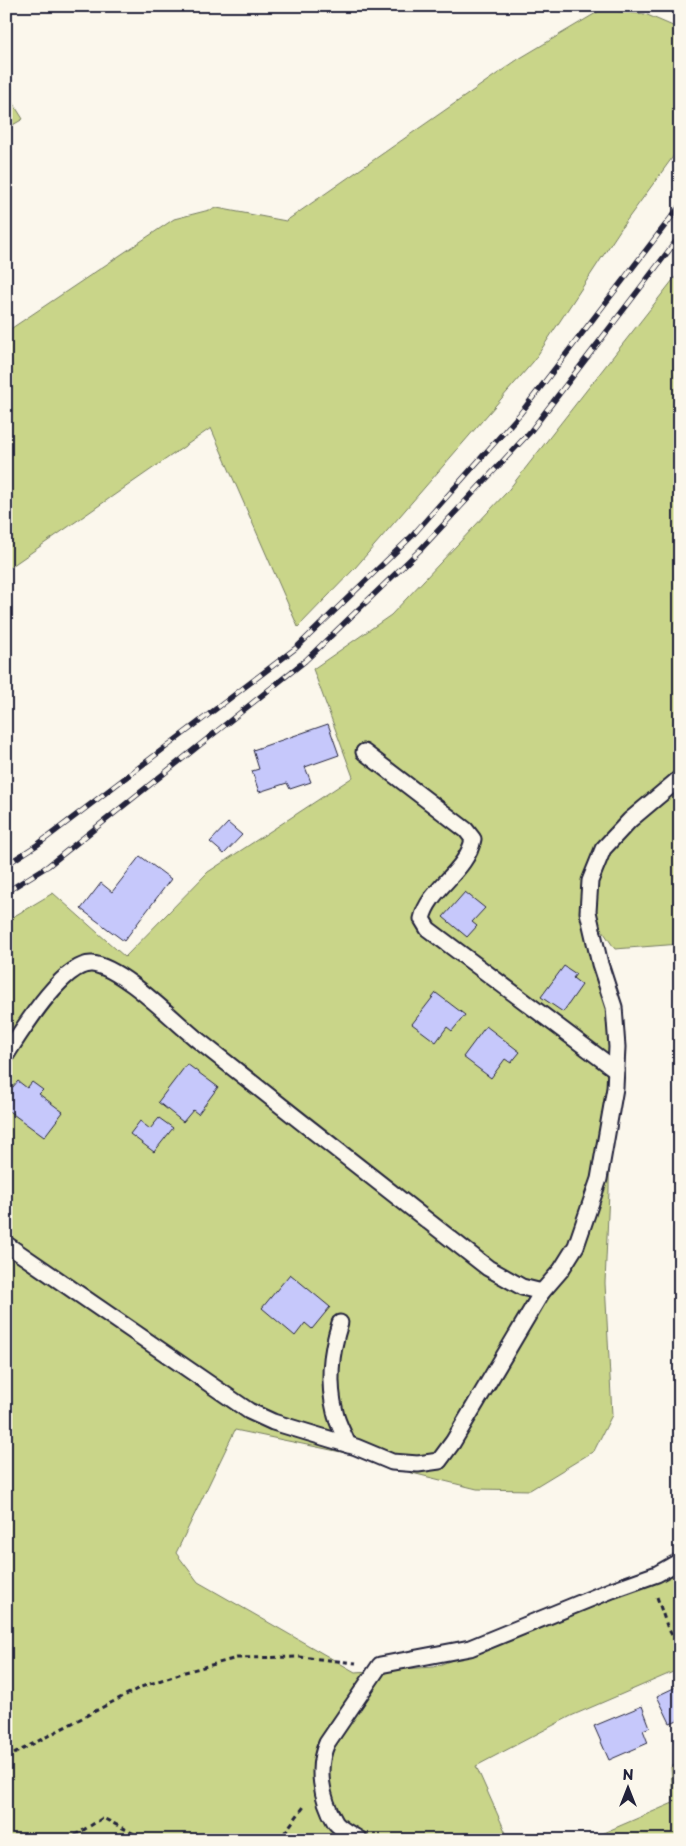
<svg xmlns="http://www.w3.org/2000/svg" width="686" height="1846" font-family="'Playpen Sans',sans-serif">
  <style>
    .green { fill: #c9d589; stroke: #767c62 }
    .building { fill: #c6c8fb; stroke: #22223b }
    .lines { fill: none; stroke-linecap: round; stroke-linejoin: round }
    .service-casing { stroke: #22223b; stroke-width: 19 }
    .path { stroke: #22223b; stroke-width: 3; stroke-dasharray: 5 4; stroke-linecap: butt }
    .service { stroke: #fbf7ec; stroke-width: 15 }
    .rail-casing { stroke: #22223b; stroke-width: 5.5 }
    .rail { stroke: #fbf7ec; stroke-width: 4; stroke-dasharray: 11; stroke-linecap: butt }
  </style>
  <rect width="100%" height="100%" fill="#fbf7ec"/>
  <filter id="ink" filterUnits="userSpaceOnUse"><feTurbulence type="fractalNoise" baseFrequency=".02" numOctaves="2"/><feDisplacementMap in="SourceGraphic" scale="10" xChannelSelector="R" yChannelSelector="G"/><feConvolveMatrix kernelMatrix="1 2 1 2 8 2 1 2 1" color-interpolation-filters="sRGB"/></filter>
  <g filter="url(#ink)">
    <!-- green -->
    <g class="green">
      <path d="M601 10 645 14 680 29V147L624 224 533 362 355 568 298 627 211 428 6 570V332L174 219 217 208 286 221 517 60Z"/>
      <path d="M6 92 23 119 6 129Z"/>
      <path d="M680 271V944L615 949 600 927 594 955 611 1012 609 1191 605 1283 612 1415 594 1451 530 1490 477 1489 412 1473 365 1457 235 1430 176 1553 198 1582 355 1672 434 1667 680 1573V1669L571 1716 476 1766 509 1840H6V921L53 893 125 957 208 872 353 777 313 669 391 615 506 493Z"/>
      <path d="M680 1762V1840H587L673 1803 671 1767Z"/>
    </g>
    <!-- building -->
    <g class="building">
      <path d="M328 724 339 755 305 767 311 782 290 789 287 783 259 792 252 771 259 769 253 750Z"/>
      <path d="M228 823 242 835 224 854 210 842Z"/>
      <path d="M140 856 171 879 124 941 81 909 101 883 112 892Z"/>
      <path d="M465 892 485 908 472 922 477 926 467 937 443 917Z"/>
      <path d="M564 966 576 974 573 978 582 985 563 1012 541 997Z"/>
      <path d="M436 993 465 1015 452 1031 447 1027 436 1042 412 1024Z"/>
      <path d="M486 1026 520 1052 511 1063 505 1059 491 1078 463 1057Z"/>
      <path d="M187 1064 218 1087 198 1114 193 1110 183 1122 158 1102Z"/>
      <path d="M18 1081 27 1088 32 1082 43 1090 39 1094 63 1112 44 1137 6 1109V1095Z"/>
      <path d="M159 1118 173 1128 154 1152 130 1134 140 1121 150 1129Z"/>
      <path d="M290 1274 330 1307 312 1329 305 1323 295 1336 262 1308Z"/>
      <path d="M676 1687 680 1696V1719L670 1723 657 1696Z"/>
      <path d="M642 1706 650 1727 643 1730 648 1743 609 1760 594 1726Z"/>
    </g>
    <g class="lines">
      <!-- service casing -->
      <g class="service-casing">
        <g id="service">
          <path d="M364 752 466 830 473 839C467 872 429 888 422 919L428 929 616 1070"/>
          <path d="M6 1055C21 1032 63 962 92 964 122 967 175 1022 199 1041 295 1117 392 1193 488 1268L522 1287 542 1292"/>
          <path d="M6 1244 249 1411 273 1422 356 1447 392 1462 418 1464 439 1461 453 1442 542 1292 561 1270 576 1246 599 1179 615 1088 617 1047 614 1007 600 964 588 912 590 881 603 849 630 820 680 778"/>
          <path d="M340 1323C331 1351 328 1383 335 1412 337 1423 344 1434 348 1445"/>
          <path d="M360 1840C353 1835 339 1829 335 1822 321 1798 316 1767 327 1743L380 1665 470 1648 612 1590 657 1574 680 1561"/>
        </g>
      </g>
      <!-- path -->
      <g class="path">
        <path d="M657 1597 667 1626 680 1650"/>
        <path d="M6 1758 141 1687 185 1672 237 1658 300 1657 356 1663"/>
        <path d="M67 1840 103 1818 146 1840"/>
        <path d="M279 1840 306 1804"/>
      </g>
      <!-- service -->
      <use href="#service" class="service"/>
      <!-- rail casing -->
      <g class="rail-casing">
        <g id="rail">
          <path d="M6 865 37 845 296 648 412 536 520 414 680 206"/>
          <path d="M6 892 48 866 305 661 420 550 530 432 680 236"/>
        </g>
      </g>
      <!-- rail -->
      <use href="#rail" class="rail"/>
    </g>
  </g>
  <!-- margin -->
  <rect width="686" height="1846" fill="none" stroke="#fbf7ec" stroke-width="25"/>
  <rect x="12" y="12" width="661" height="1821" fill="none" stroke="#22223b" stroke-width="2" filter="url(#ink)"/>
  <!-- north arrow -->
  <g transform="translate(628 1788)" stroke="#fbf7ec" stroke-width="4" paint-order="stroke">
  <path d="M0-4L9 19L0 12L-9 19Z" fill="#22223b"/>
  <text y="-8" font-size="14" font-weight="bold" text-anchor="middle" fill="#22223b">N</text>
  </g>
</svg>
